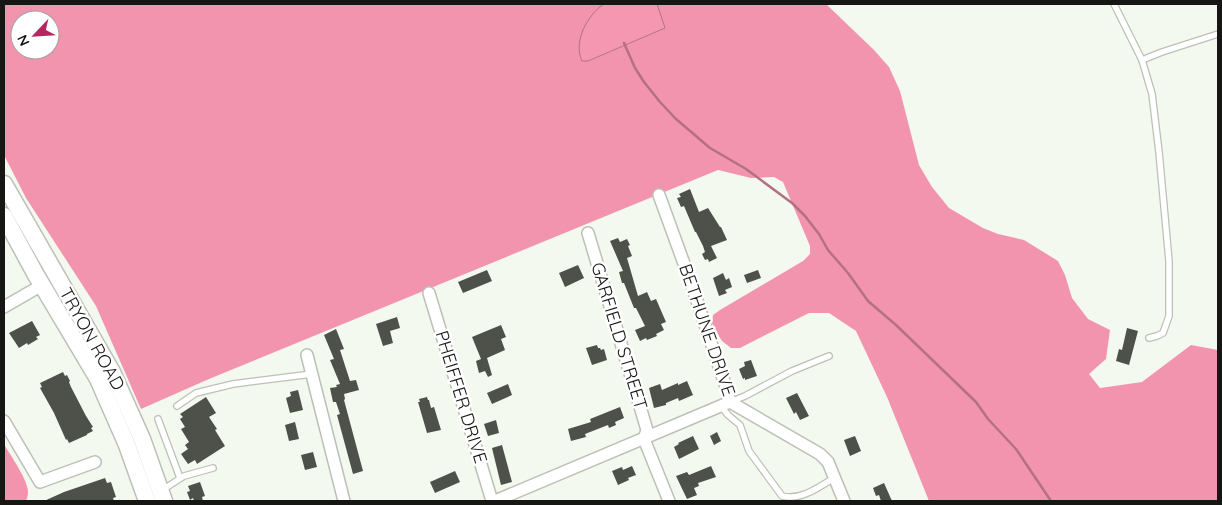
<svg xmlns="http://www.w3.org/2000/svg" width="1222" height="505" font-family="Quicksand,sans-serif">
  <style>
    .forest { fill: #f394ae; fill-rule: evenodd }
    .water { fill: #f697b1; stroke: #b37182 }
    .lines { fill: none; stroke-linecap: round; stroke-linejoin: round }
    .stream { stroke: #b37182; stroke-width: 2.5 }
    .building { fill: #4d5149 }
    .service-casing { stroke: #bcc0b6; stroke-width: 8 }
    .minor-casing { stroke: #bcc0b6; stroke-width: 14 }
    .primary-casing { stroke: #bcc0b6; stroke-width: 19 }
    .service { stroke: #fff; stroke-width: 5.5 }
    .minor { stroke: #fff; stroke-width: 11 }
    .primary { stroke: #fff; stroke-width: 16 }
    .labels { text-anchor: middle; stroke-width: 5; stroke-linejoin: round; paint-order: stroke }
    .street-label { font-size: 18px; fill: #161714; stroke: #fff }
  </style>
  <rect width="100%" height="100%" fill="#f4f9ef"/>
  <!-- forest -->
  <g class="forest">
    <path d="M4 4H604L593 14 580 56 582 61H588L665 28 657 4H826L874 50 889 67 900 91 919 165 932 187 949 208 983 228 998 234 1024 240 1058 261 1065 275 1072 298 1088 319 1110 330 1106 359 1089 374 1100 388 1142 382 1191 345 1218 350V501H929L887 397 856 331 829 313H809L740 348H731L722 341 717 333 712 323 713 315 720 310 803 261 810 254V246L783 182 774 177 751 178 718 170 209 379 141 409 96 306 26 198 4 155ZM20 20H50V50H20Z"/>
    <path d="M4 444C10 455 29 481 28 493 28 496 27 498 26 501H4Z"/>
  </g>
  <!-- water -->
  <path class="water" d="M604 4H657L665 28 588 61H582C573 42 587 15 604 4Z"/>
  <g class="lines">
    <!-- stream -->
    <path class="stream" d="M624 43 635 68 644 82 660 102 676 119 710 148 746 169 792 203 805 216 819 234 828 250 848 273 868 301 896 325 976 402 988 419 1016 449 1051 501"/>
  </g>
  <!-- building -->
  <g class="building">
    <path d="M690 189 699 212 708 208 720 227H721L727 240 711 246 717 258 709 262 708 259 705 260 702 254 705 252 703 246 696 232H695L684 206 681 207 677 198 681 197 679 194Z"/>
    <path d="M618 238 620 242 627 239 630 245 628 246 632 256 627 258 638 296 647 292 651 301 656 299 666 322 661 324 664 330 656 334 657 336 647 340 646 338 640 341 635 330 645 326 636 308H634L624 283H622L619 272 623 271 610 241Z"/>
    <path d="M578 265 584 278 565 287 559 273Z"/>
    <path d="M487 270 492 281 463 293 458 282Z"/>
    <path d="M758 270 761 278 747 283 744 275Z"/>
    <path d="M723 273 726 280 729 278 732 287 725 290 727 293 719 296 713 278Z"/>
    <path d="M397 317 400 328 390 331 393 343 383 346 376 324Z"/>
    <path d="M32 321 40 335 36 337 38 339 28 345 27 343 19 348 9 333Z"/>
    <path d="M501 325 506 337 501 339 505 350 487 358 492 375 488 377 485 371 479 373 476 361 481 359 472 337Z"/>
    <path d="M1127 328 1138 331 1129 365 1116 361 1119 349 1122 350Z"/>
    <path d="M336 329 344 349 340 350 350 381 356 380 359 390 344 394 345 399 344 400 363 471 353 474 337 415 340 414 336 402H333L330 388 337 387 336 385 340 384 330 360 334 359 324 335Z"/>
    <path d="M597 345 598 348H600L601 350 604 349 607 360 592 365 586 348Z"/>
    <path d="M751 360 757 376 745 380V378L743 379 739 369 745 366 744 362Z"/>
    <path d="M63 372 65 376 67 375 70 381 69 382 71 387 86 416 93 427 91 428 93 431 87 434V435L69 443 67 439 66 440 54 413 40 388 42 387 40 383Z"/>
    <path d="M687 381 693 395 679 401 678 398 666 403V405L654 408 649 388 660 384 662 390 678 383V385Z"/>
    <path d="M508 384 512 395 492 404 487 393Z"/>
    <path d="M298 390 303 410 290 413 286 398 291 396 290 392Z"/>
    <path d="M797 393 809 416 800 420 796 412 794 414 786 398Z"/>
    <path d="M206 397 216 413 209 417 217 429 215 430 225 446 197 464 195 460 188 464 181 454 188 449 185 445 189 442 181 429 185 427 180 419 183 417 180 414Z"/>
    <path d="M427 397 428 400H429L431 408 434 407 441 430 427 433 418 402H420L419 399Z"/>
    <path d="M620 407 624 418 615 422 616 425 609 428 608 425 585 434 586 437 571 441 568 429 591 422 590 419Z"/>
    <path d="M496 420 499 433 488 436 484 424Z"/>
    <path d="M295 422 299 439 289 441 285 425Z"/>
    <path d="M717 432 721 441 714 445 710 436Z"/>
    <path d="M693 436 699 449 679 459 674 447 679 444 678 443Z"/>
    <path d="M855 436 861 451 850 456 844 440Z"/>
    <path d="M502 445 512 482 501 485 492 448Z"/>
    <path d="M313 452 317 467 305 470 301 455Z"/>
    <path d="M632 466 636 475 628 478 629 480 618 485 612 471 622 467 623 470Z"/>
    <path d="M711 466 716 477 698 483 699 486 694 488 697 495 687 499 676 476 687 472 689 475Z"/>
    <path d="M455 471 460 482 435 493 430 482Z"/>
    <path d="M105 478 107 483 111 482 116 497 113 498 114 501H44L64 492Z"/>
    <path d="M200 482 205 496 202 497 203 501H194L193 498 190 500 187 492 190 491 188 486Z"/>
    <path d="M884 483 892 501H881L879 495 876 496 873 488Z"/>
  </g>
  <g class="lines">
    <!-- service casing -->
    <g class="service-casing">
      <g id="service">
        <path d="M1114 4 1142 60 1152 94 1159 152 1169 261V316L1163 333 1157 336 1149 338"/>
        <path d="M1142 60 1162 52 1218 34"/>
        <path d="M730 402 745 396 792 371 829 356"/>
        <path d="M177 406 196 393 233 384 312 374"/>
        <path d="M721 406 728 415 740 425 749 451 782 496C801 501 819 487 834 478"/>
        <path d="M158 419 180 478"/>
        <path d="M162 488 167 487 184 476 213 468"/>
      </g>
    </g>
    <!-- minor casing -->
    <g class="minor-casing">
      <g id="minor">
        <path d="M659 195 690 280 725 384 730 402 820 454 828 462 844 501"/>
        <path d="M588 233 647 430 644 439 669 501"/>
        <path d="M429 293 492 501"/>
        <path d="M4 307 42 285"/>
        <path d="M307 355 344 501"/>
        <path d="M4 421 40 482 95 462"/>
        <path d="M495 501 730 402"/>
      </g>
    </g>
    <!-- primary casing -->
    <g class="primary-casing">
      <g id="primary">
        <path d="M4 184 112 372 142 439 164 501"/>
        <path d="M4 216 36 275 98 379 127 445 147 501"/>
      </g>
    </g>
    <!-- service -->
    <use href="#service" class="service"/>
    <!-- minor -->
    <use href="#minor" class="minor"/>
    <!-- primary -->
    <use href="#primary" class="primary"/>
  </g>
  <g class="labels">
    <!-- street labels -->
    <g class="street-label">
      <text transform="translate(707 330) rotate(71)" y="6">BETHUNE DRIVE</text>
      <text transform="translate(619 336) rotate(73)" y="6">GARFIELD STREET</text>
      <text transform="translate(92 339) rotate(61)" y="6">TRYON ROAD</text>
      <text transform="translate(461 397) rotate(73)" y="6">PHEIFFER DRIVE</text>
    </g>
  </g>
  <!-- border -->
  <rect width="1222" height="505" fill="none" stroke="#161714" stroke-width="10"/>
  <!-- north arrow -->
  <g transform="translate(35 35) rotate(245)"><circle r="24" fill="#ffffff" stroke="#a2a2a1"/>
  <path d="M0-4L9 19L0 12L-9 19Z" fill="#b5285f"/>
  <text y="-8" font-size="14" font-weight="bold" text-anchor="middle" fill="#161714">N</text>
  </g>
</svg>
